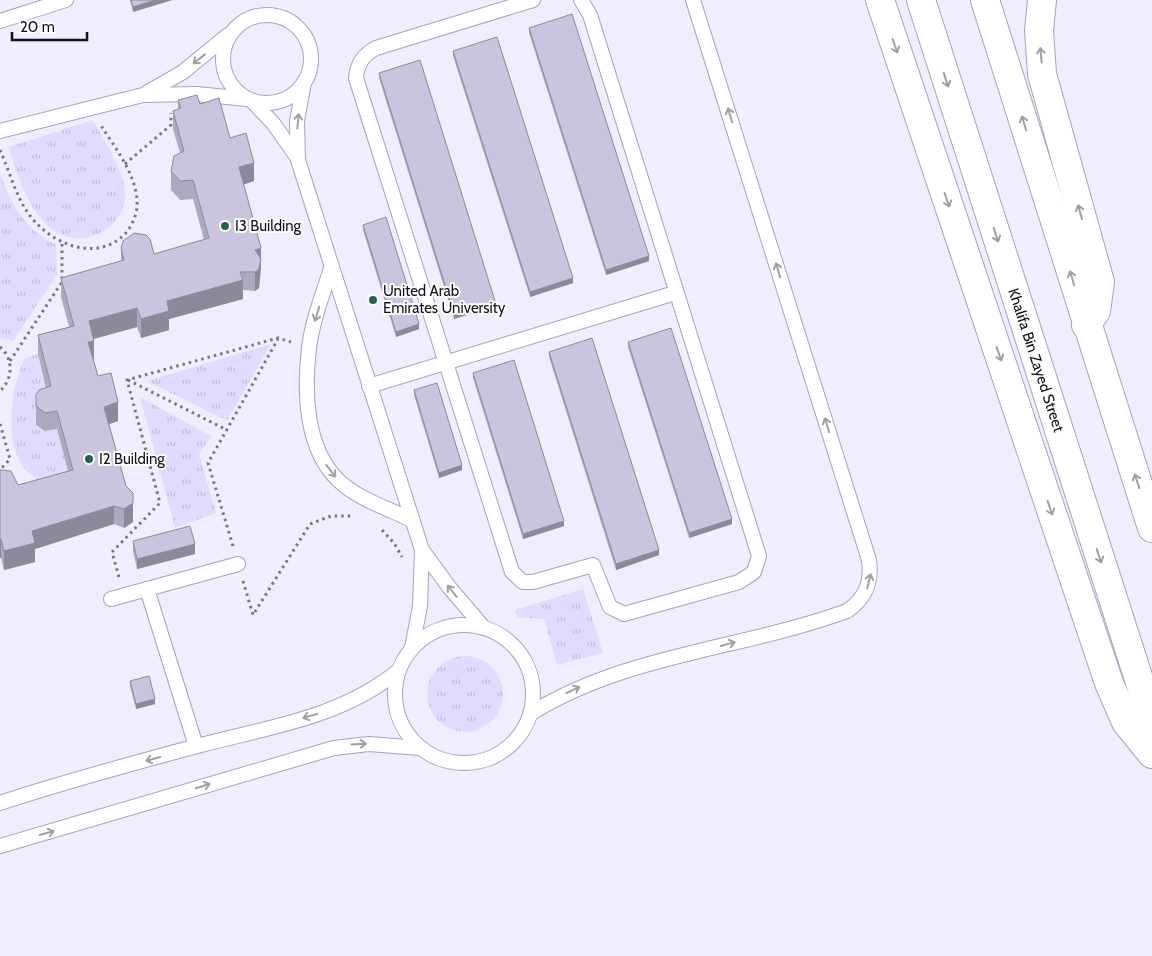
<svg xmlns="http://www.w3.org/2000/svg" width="1152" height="956" font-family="Cabin,sans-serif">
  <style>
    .grass { fill: url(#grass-tufts) }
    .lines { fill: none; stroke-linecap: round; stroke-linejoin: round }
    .service-casing { stroke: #a8a2bc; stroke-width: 16 }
    .tertiary-casing { stroke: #a8a2bc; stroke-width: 30 }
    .trunk-casing { stroke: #a8a2bc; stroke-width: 30 }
    .path { stroke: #797682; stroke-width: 3; stroke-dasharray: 2.5 4; stroke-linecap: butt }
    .service { stroke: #fff; stroke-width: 14 }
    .tertiary { stroke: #fff; stroke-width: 28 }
    .trunk { stroke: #fff; stroke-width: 28 }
    .wall { fill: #aea9bf }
    .shaded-wall { fill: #8d899b }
    .building { fill: #cac4de; stroke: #8d899b }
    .oneway { stroke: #a09fa3 }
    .poi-dot { fill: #27624d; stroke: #fdfdfd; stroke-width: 2 }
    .labels { text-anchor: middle; stroke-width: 4; stroke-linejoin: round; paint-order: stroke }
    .poi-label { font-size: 15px; fill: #110f18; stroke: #fdfdfd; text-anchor: start }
    .street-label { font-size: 15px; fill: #110f18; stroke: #fdfdfd }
  </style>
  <defs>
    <pattern id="grass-tufts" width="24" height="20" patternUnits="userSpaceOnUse" patternTransform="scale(1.25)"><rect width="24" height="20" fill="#e3dbff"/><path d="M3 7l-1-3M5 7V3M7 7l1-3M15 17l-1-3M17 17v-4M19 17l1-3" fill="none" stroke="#c2bbda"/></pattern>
  </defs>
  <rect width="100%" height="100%" fill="#f1edfe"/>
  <!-- grass -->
  <g class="grass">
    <path d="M93 120C103 139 122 168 125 189 129 228 80 254 50 228 27 208 18 175 8 147Z"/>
    <path d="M0 174C14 209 23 227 56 245L57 275 13 341 0 338Z"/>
    <path d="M271 344 227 421 147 381Z"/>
    <path d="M38 354 51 405 36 414V425L45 431 57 429 73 489C62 486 49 484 39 480 0 461 9 391 25 358Z"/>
    <path d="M140 397 211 436 199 454 216 513 175 528Z"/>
    <path d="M583 589 603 653 557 665 544 619 517 617 515 610Z"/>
    <circle cx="465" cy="694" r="38"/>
  </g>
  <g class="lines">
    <!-- service casing -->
    <g class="service-casing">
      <g id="service">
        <path d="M533 0 376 48C363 55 357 64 356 78L512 572 523 582H533L593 565 610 607 624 614 739 582 754 572 759 556 590 15 581 0"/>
        <circle cx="267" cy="59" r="44"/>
        <path d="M0 21 66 0"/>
        <path d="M304 82 297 121 298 160 422 550 420 606 412 648"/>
        <path d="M148 92 183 72 228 35"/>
        <path d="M252 101 273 123 297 157"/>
        <path d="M0 131 143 95 196 94 247 99"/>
        <path d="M331 268C323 294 312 321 309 348 304 391 305 449 339 481 358 499 389 509 412 520"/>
        <path d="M369 386 675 293"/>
        <path d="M422 550 449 587 484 628"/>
        <path d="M147 589 196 746"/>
        <path d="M111 599 238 564"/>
        <circle cx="464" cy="694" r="69"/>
        <path d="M530 714C626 654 743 649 847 611 866 598 872 582 869 560L693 0"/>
        <path d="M0 803C66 781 134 763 201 745 270 727 342 717 398 671"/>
        <path d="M0 846 334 748 369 744 419 748"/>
      </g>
    </g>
    <!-- tertiary casing -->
    <g class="tertiary-casing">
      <path id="tertiary" d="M880 0 1109 683 1126 722 1152 754"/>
    </g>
    <!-- trunk casing -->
    <g class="trunk-casing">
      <g id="trunk">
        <path d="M921 0 1152 720"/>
        <path d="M985 0 1152 528"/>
        <path d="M1042 0 1039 31 1042 74 1100 282 1096 311 1086 325"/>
      </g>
    </g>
    <!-- path -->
    <g class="path">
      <path d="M0 150C9 170 15 193 26 210 46 242 94 264 124 235 131 228 136 217 137 207 139 177 115 148 100 124"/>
      <path d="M125 164 171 125V113"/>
      <path d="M0 347C14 359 13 379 0 391"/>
      <path d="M10 361 62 282V243"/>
      <path d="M128 380 227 430"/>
      <path d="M0 424 10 459 0 470"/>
      <path d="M382 530 394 543 402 557"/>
      <path d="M233 546 208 463 278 339"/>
      <path d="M119 577 112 552 160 503 127 380 278 338 291 342"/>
      <path d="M243 581 253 615 310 524 331 516H354"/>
    </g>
    <!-- service -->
    <use href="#service" class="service"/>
    <!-- tertiary -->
    <use href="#tertiary" class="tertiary"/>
    <!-- trunk -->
    <use href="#trunk" class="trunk"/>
  </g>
  <!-- wall -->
  <g class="wall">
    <path d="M130 0H172L133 12Z"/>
    <path d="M529 28 649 261 606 275 529 33Z"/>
    <path d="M453 51 573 283 530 297 453 56Z"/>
    <path d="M379 73 495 306 454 319 379 78Z"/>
    <path d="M178 100 200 104 230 138 254 181 244 184 261 267 259 288 255 291 243 290V299L169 319V330L141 338 137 327 94 339V360H93L98 376 118 421 109 424 133 512V522L124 528 114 524 35 549V562L4 570 1 558 0 470 18 485 68 471 57 429 45 431 36 425V395L46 388 38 354V335L69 327 61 297V278L121 261V248L154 254 204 240 193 199 180 200 171 190V171L180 153 173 129V111L178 109Z"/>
    <path d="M363 225 419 329 396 337 363 230Z"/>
    <path d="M628 342 732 524 689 538 628 347Z"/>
    <path d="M549 352 659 555 616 570 549 357Z"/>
    <path d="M473 373 564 526 523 539 473 378Z"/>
    <path d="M414 390 462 470 439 478 414 395Z"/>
    <path d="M133 541 195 554 137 569 133 551Z"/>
    <path d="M130 681 155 704 136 709 130 686Z"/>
  </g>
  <!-- shaded-wall -->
  <g class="shaded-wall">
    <path d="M155 0H172L133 12V7Z"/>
    <path d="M254 163V181L239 186V167Z"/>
    <path d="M261 248V267L259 288 255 291V250Z"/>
    <path d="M649 256V261L606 275V270Z"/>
    <path d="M573 278V283L530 297V292Z"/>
    <path d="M243 280V299L169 319V330L141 338V319L167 301Z"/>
    <path d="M495 301V306L454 319V314Z"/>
    <path d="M137 308V327L89 340V321Z"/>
    <path d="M419 324V329L396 337V332Z"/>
    <path d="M94 341V360L88 361V342Z"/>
    <path d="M118 402V421L104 426V407Z"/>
    <path d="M462 465V470L439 478V473Z"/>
    <path d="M133 493V522L124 528V509Z"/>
    <path d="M114 506V524L35 549V562L4 570V551L32 531Z"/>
    <path d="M732 519V524L689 538V533Z"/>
    <path d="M564 521V526L523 539V534Z"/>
    <path d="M1 539V558H0V540Z"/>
    <path d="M195 544V554L137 569V559Z"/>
    <path d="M659 550V555L616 570V564Z"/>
    <path d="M155 699V704L136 709V704Z"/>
  </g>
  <!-- building -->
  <g class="building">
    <path d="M131 0H155L133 7Z"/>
    <path d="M572 14 649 256 606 270 529 28Z"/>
    <path d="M497 37 573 278 530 292 453 51Z"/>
    <path d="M420 60 495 301 454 314 379 73Z"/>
    <path d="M197 95 200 104 219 98 230 138 246 133 254 163 239 167 261 248 255 250 261 259 259 269 255 272H240L243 280 167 301 169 311 141 319 137 308 89 321 94 341 88 342 98 376 111 373 118 402 104 407 126 486 133 493V503L124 509 114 506 32 531 35 543 4 551 1 539 0 540V470L11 471 18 485 73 470 57 411 45 413 36 406V395L39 390 51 386 38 335 74 326 61 278 124 260 121 248 123 241 134 233 146 235 150 239 154 254 209 238 193 180 180 181 171 171 174 156 184 151 173 111 181 108 178 100Z"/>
    <path d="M386 217 419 324 396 332 363 225Z"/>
    <path d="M671 328 732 519 689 533 628 342Z"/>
    <path d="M592 338 659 550 616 564 549 352Z"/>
    <path d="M514 360 564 521 523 534 473 373Z"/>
    <path d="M437 383 462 465 439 473 414 390Z"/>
    <path d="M190 526 195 544 137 559 133 541Z"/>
    <path d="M149 676 155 699 136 704 130 681Z"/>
  </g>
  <!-- one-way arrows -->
  <defs><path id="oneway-shaft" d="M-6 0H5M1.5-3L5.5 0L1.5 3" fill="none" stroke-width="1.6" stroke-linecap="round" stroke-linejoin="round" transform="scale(1.25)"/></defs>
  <g class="oneway">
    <use href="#oneway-shaft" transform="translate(895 46) rotate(71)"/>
    <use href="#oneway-shaft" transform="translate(1041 55) rotate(-95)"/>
    <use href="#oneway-shaft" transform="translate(199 59) rotate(142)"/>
    <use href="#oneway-shaft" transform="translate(946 80) rotate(72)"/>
    <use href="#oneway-shaft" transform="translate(730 115) rotate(-107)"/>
    <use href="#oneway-shaft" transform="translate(298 121) rotate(-85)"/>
    <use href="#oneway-shaft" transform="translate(1024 123) rotate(-107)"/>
    <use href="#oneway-shaft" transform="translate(947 200) rotate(71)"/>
    <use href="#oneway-shaft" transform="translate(1080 212) rotate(-106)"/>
    <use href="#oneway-shaft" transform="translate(996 235) rotate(72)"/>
    <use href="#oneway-shaft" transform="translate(778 270) rotate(-107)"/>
    <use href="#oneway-shaft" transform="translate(1072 278) rotate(-107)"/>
    <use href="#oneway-shaft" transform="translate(317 314) rotate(107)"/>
    <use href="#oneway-shaft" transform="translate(999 354) rotate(71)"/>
    <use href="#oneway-shaft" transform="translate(827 425) rotate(-107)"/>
    <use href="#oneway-shaft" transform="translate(331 471) rotate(52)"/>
    <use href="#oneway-shaft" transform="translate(1137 481) rotate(-108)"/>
    <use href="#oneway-shaft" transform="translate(1050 508) rotate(71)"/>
    <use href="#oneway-shaft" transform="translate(1099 556) rotate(72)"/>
    <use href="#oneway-shaft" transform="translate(869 581) rotate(-76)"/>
    <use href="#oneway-shaft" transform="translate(452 591) rotate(-129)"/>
    <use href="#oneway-shaft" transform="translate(728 644) rotate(-15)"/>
    <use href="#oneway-shaft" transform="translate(573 690) rotate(-25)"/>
    <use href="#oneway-shaft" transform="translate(310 716) rotate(165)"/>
    <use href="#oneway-shaft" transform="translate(359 744) rotate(-3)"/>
    <use href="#oneway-shaft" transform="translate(153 759) rotate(164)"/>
    <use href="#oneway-shaft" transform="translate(203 786) rotate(-17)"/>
    <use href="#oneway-shaft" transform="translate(47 833) rotate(-16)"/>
  </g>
  <!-- markers -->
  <g class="poi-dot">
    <circle cx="225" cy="226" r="5"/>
    <circle cx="373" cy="300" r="5"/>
    <circle cx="89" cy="459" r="5"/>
  </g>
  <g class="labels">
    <!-- poi labels -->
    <g class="poi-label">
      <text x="235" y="231">I3 Building</text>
      <text x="383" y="296">United Arab<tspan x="383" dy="17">Emirates University</tspan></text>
      <text x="99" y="464">I2 Building</text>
    </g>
    <!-- street labels -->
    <g class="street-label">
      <text transform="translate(1036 360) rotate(72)" y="5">Khalifa Bin Zayed Street</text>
    </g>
  </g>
  <!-- scale -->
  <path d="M12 32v8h75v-8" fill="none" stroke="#110f18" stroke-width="2.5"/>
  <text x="20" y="32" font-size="15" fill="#110f18" stroke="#fdfdfd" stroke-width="4" paint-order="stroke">20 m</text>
</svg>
